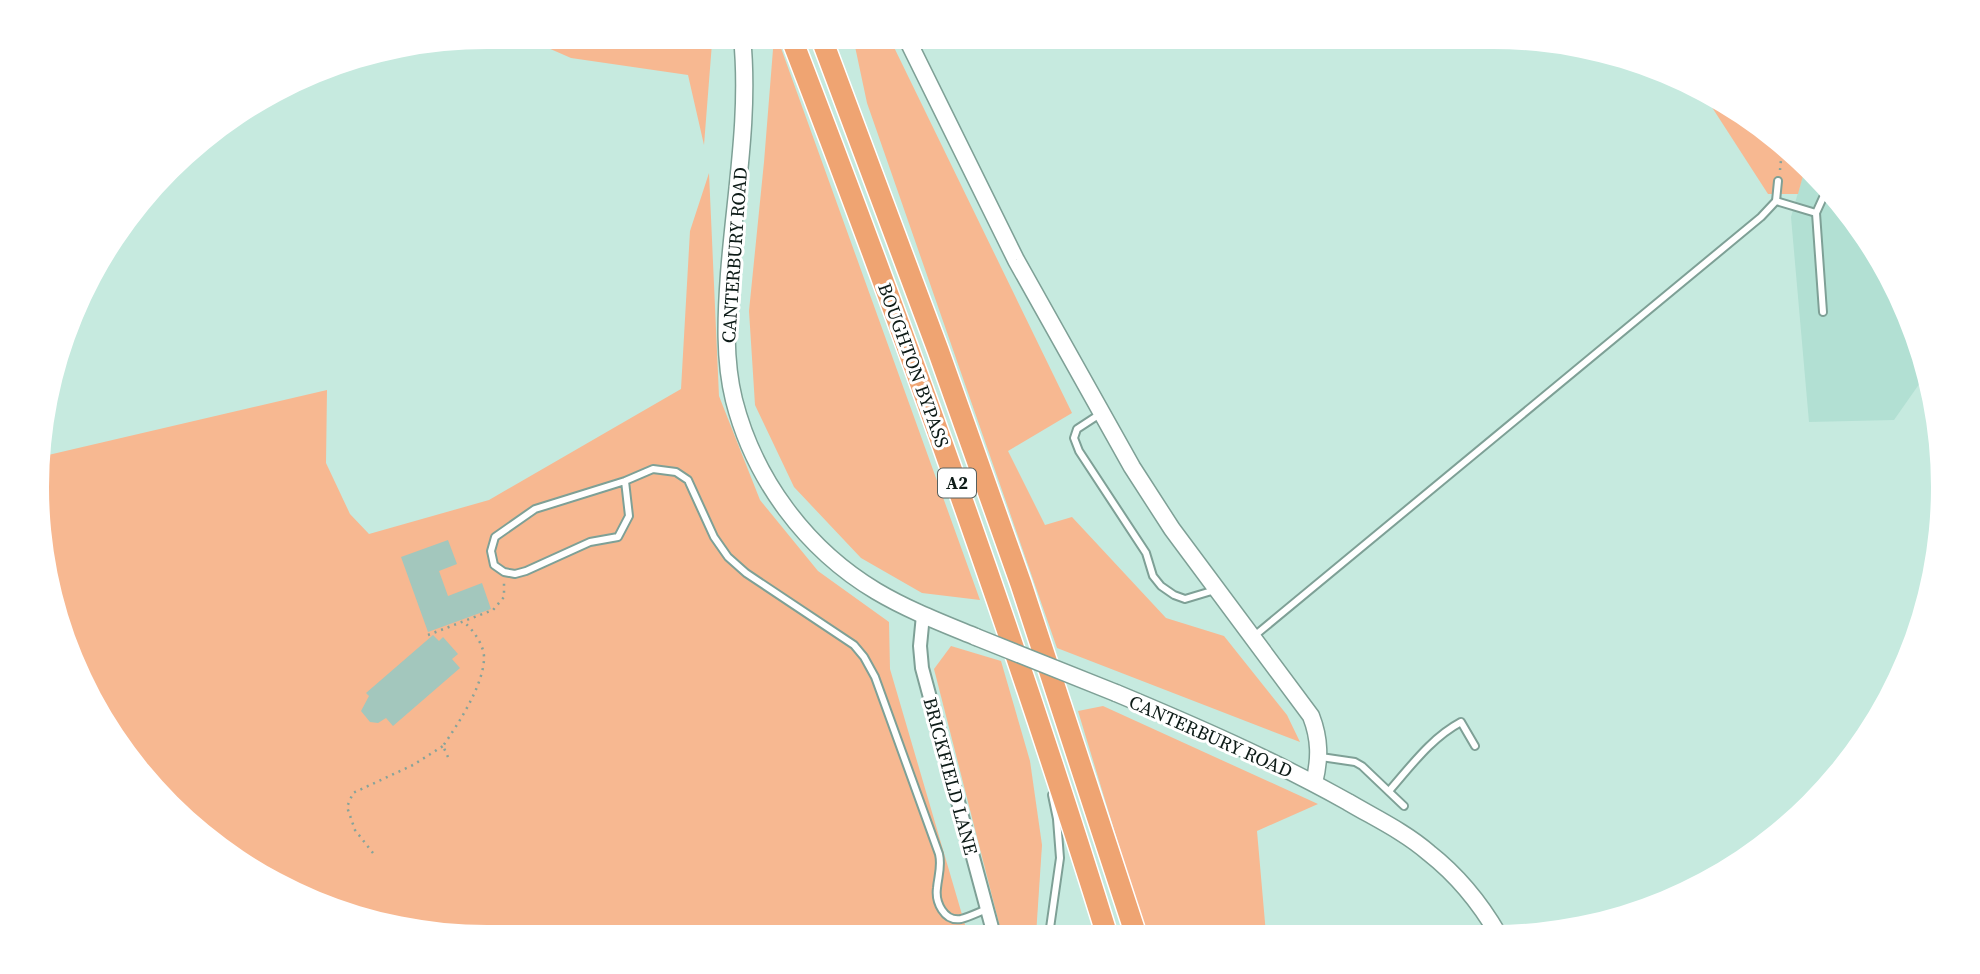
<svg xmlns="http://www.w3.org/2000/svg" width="1980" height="974" font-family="'Source Serif 4',serif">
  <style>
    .built { fill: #b2e0d3 }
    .green { fill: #f7b891 }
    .building { fill: #a3c7bd }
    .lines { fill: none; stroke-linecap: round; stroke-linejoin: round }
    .service-casing { stroke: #7ea096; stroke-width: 10 }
    .minor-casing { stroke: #7ea096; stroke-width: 16 }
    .tertiary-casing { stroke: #7ea096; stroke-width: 19 }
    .trunk-casing { stroke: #fff; stroke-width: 24 }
    .path { stroke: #86a39a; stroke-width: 2.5; stroke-dasharray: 2 5; stroke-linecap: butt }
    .service { stroke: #fff; stroke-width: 6 }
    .minor { stroke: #fff; stroke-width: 12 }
    .tertiary { stroke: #fff; stroke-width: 16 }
    .trunk { stroke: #efa472; stroke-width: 21 }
    .tertiary-bridge-casing { stroke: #7ea096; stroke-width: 19; stroke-linecap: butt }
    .tertiary-bridge { stroke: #fff; stroke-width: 16 }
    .labels { text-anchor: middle; stroke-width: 6; stroke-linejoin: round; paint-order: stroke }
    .shield { fill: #fff; stroke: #565f5d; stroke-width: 2 }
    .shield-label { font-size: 18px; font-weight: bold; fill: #0d1b17 }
    .street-label { font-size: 19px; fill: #0d1b17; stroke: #fff }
  </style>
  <rect width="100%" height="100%" fill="#c6eadf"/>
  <!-- built -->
  <path class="built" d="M1806 165 1812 169 1909 315 1922 380 1894 420 1809 422 1791 217Z"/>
  <!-- green -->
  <g class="green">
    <path d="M523 37H638L712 43 704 145 688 75 571 58Z"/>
    <path d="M774 37H777L980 600 922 593 861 558 794 487 755 405 749 311 764 162Z"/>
    <path d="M853 37H889L1072 413 1008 451 1045 525 1072 517 1166 618 1224 636 1287 715 1300 742 1057 648 867 103Z"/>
    <path d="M1706 98 1806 165 1798 194H1768Z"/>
    <path d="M709 173 719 396 760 500 818 571 889 622 890 669 968 935 487 937 314 903 190 825 83 686 41 546 44 456 327 390 326 463 350 514 369 534 489 500 681 389 690 231Z"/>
    <path d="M951 646 1001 661 1030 761 1042 845 1036 935H1002L934 669Z"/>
    <path d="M1103 706 1318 804 1257 831 1266 934 1146 935 1078 711Z"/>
  </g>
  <!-- building -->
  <g class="building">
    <path d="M448 540 457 564 439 571 448 596 482 583 491 609 428 632 401 557Z"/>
    <path d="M433 635 439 641 443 637 458 654 452 659 460 668 393 726 386 718 378 723 370 722 361 711 369 696 366 693Z"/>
  </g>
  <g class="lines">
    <!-- service casing -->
    <g class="service-casing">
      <g id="service">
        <path d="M1776 201 1816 213"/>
        <path d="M1823 312 1816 213 1826 191"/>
        <path d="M1100 414 1077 429 1074 438 1079 451 1146 553 1153 576 1161 586 1174 595 1185 599 1215 590"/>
        <path d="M625 481 629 516 618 537 590 542 526 571 515 574 504 572 494 565 491 551 495 537 535 509 625 481 653 469 676 472 688 480 714 537 728 557 746 573 854 645 864 657 875 677 939 854C942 867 938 876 937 888 935 902 944 922 961 919 969 917 979 912 987 909"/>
        <path d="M1253 637 1761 217 1776 201 1778 181"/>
        <path d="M1321 757 1355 762 1362 766 1404 806"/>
        <path d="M1389 791C1411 766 1431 738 1461 722L1475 746"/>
        <path d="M1049 935 1060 858 1057 819 1052 795"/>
      </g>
    </g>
    <!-- minor casing -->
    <g class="minor-casing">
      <path id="minor" d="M923 615 920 646 922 668 994 935"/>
    </g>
    <!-- tertiary casing -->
    <g class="tertiary-casing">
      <g id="tertiary">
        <path d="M742 37C750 116 735 195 729 274 726 315 724 360 734 400 754 479 806 549 876 591 908 610 942 623 976 637"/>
        <path d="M906 37 1016 260 1132 467 1172 529 1311 716C1320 739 1320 759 1314 783"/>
        <path d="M1116 693C1195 726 1273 760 1348 802 1375 818 1405 832 1429 853 1457 875 1480 903 1498 934"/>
      </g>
    </g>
    <!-- trunk casing -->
    <g class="trunk-casing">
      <g id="trunk">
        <path d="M791 37C905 333 1013 632 1107 935"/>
        <path d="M821 37 938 350 1021 584 1136 935"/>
      </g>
    </g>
    <!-- path -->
    <g class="path">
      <path d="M1780 170 1782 149"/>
      <path d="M428 635 493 610 504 597V582"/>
      <path d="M448 757 443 746C458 724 482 688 484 660 485 646 474 631 464 622"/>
      <path d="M373 853 355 830 347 807 353 793 413 765 443 746"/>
    </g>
    <!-- service -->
    <use href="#service" class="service"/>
    <!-- minor -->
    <use href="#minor" class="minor"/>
    <!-- tertiary -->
    <use href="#tertiary" class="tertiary"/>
    <!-- trunk -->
    <use href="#trunk" class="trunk"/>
    <!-- tertiary-bridge casing -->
    <g class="tertiary-bridge-casing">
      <path id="tertiary-bridge" d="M976 637 1116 693"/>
    </g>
    <!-- tertiary-bridge -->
    <use href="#tertiary-bridge" class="tertiary-bridge"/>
  </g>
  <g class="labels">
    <!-- shield labels -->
    <rect class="shield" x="938" y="468.5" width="38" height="29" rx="5"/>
    <g class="shield-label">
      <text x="957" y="489">A2</text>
    </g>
    <!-- street labels -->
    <g class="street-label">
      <text transform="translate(734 255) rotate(-86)" y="7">CANTERBURY ROAD</text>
      <text transform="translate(914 365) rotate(70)" y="7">BOUGHTON BYPASS</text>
      <text transform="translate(1211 736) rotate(24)" y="7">CANTERBURY ROAD</text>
      <text transform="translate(951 776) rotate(75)" y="7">BRICKFIELD LANE</text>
    </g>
  </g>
  <!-- crop -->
  <path d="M0 0H1980V974H0ZM487 49H1493A438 438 0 0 1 1931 487V487A438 438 0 0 1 1493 925H487A438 438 0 0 1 49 487V487A438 438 0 0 1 487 49Z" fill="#fff" fill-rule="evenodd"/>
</svg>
